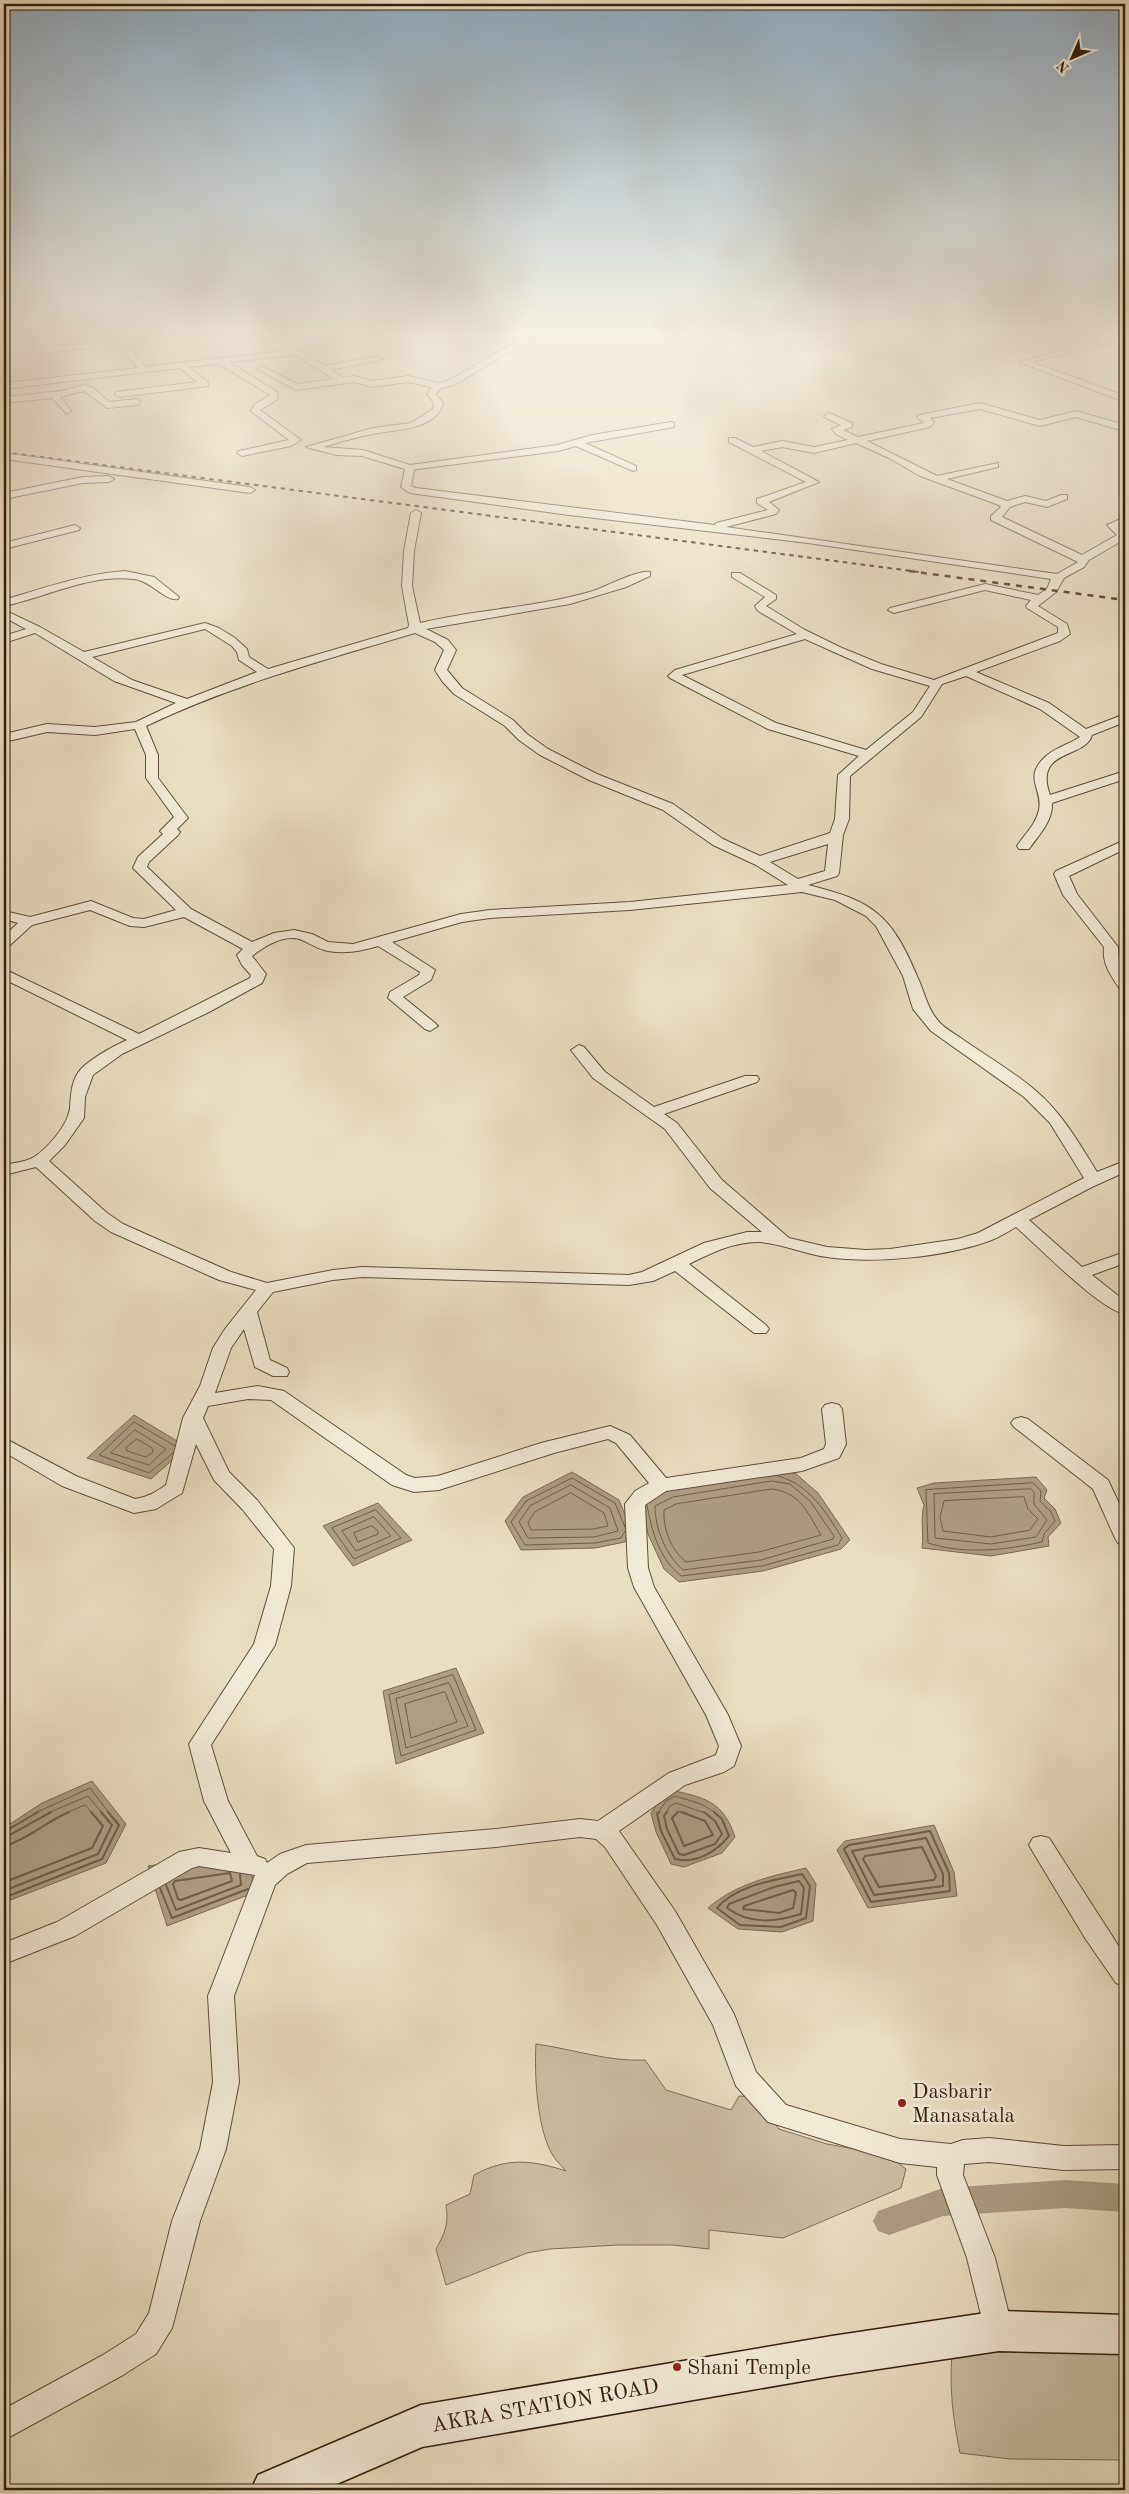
<svg xmlns="http://www.w3.org/2000/svg" width="1129" height="2494" font-family="'Old Standard TT',serif">
  <style>
    .green { fill: #cabda2; stroke: #806e58 }
    .water { fill: #ac9d83; stroke: #7c6a54 }
    .lines { fill: none; stroke-linecap: round; stroke-linejoin: round }
    .shore-far1 { stroke: #705e48; stroke-width: 1 }
    .shore { stroke: #705e48; stroke-width: 2 }
    .canal { fill: #ac9d83; fill-rule: evenodd }
    .minor-casing { stroke: #624e3a; stroke-width: 2 }
    .secondary-casing { stroke: #351e0d; stroke-width: 3 }
    .minor { fill: #f1ead6; fill-rule: evenodd }
    .secondary { fill: #f1ead6; fill-rule: evenodd }
    .rail-far1 { stroke: #351e0d; stroke-width: 2; stroke-dasharray: 4.5 4.5; stroke-linecap: butt }
    .rail { stroke: #351e0d; stroke-width: 2.5; stroke-dasharray: 6 6; stroke-linecap: butt }
    .poi-dot { fill: #8f2418; stroke: #f1ead6; stroke-width: 2 }
    .labels { text-anchor: middle; stroke-width: 5; stroke-linejoin: round; paint-order: stroke }
    .near-poi-label { font-size: 21px; fill: #351e0d; stroke: #f1ead6; text-anchor: start }
    .near-street-label { font-size: 21px; fill: #351e0d; stroke: #f1ead6 }
  </style>
  <rect width="100%" height="100%" fill="#e9dec0"/>
  <filter id="stains"><feTurbulence type="fractalNoise" baseFrequency=".004" numOctaves="4"/><feColorMatrix values="0 0 0 0 .2 0 0 0 0 .09 0 0 0 0 .02 0 0 0 .5 -.17"/></filter>
  <radialGradient id="worn" r=".72"><stop offset=".6" stop-color="#630" stop-opacity="0"/><stop offset="1" stop-color="#630" stop-opacity=".3"/></radialGradient>
  <!-- green -->
  <g class="green">
    <path d="M536 2044C573 2049 609 2062 645 2060L666 2090 731 2110 739 2096 754 2097 779 2129 827 2144 888 2155 906 2169 901 2188 783 2238 709 2230V2249L673 2245H618L550 2249 527 2253 446 2285 436 2249C445 2233 449 2224 446 2205L470 2194 474 2175C507 2157 532 2160 566 2171 563 2167 559 2164 556 2160 537 2136 534 2074 536 2044Z"/>
    <path d="M956 2319H1125V2460L1010 2459 960 2453C950 2403 948 2371 956 2319Z"/>
  </g>
  <!-- water -->
  <g class="water">
    <path d="M134 1415 187 1447 151 1479 87 1458Z"/>
    <path d="M772 1470 795 1473 818 1493 850 1540 841 1549 763 1571 679 1582 664 1569 648 1534 641 1501 669 1486Z"/>
    <path d="M572 1472 619 1500 631 1530 625 1542 595 1548 521 1550 505 1521 523 1497Z"/>
    <path d="M1036 1477 1047 1490 1044 1498 1055 1509 1061 1523 1048 1537 1049 1546 991 1556 922 1548C924 1533 920 1519 924 1505L917 1488 934 1483Z"/>
    <path d="M378 1503 412 1540 353 1566 323 1526Z"/>
    <path d="M456 1668 484 1733 396 1764 383 1691Z"/>
    <path d="M92 1781 126 1824 106 1863 8 1901 4 1896V1828L42 1803Z"/>
    <path d="M675 1791C708 1798 724 1804 735 1837L722 1853 684 1867 671 1864 656 1832 651 1813 662 1797Z"/>
    <path d="M934 1825 954 1872 957 1896 868 1908 837 1850 845 1841Z"/>
    <path d="M246 1852 256 1892 167 1926 148 1866Z"/>
    <path d="M806 1868 816 1884 813 1921 782 1932 738 1929 708 1908C735 1884 771 1876 806 1868Z"/>
  </g>
  <g class="lines">
    <!-- shore-far1 -->
    <g class="shore-far1">
      <path d="M135 1430 166 1449 149 1465 111 1453Z"/>
      <path d="M137 1439 152 1448 153 1452 146 1457 127 1451 126 1448Z"/>
      <path d="M173 1453 149 1473 99 1455 134 1422 175 1446"/>
      <path d="M772 1481 790 1484 810 1501 834 1536 833 1539 761 1560 683 1570C666 1555 655 1529 655 1506L673 1497Z"/>
      <path d="M1033 1483 1041 1491 1040 1501 1051 1512 1055 1521 1044 1534 1042 1542C1005 1550 965 1555 928 1543L926 1490Z"/>
      <path d="M571 1485 610 1508 618 1531 594 1537 528 1538 519 1522 530 1506Z"/>
      <path d="M772 1489C801 1493 807 1512 821 1535L759 1552 686 1562C671 1550 663 1529 664 1510L676 1504Z"/>
      <path d="M1031 1489 1034 1492V1504L1047 1520 1036 1537 991 1544 935 1538 934 1494Z"/>
      <path d="M571 1493 604 1513 608 1526 593 1529 531 1530 528 1522 535 1512Z"/>
      <path d="M1024 1497 1028 1509 1038 1519 1030 1530 991 1537 943 1531 940 1517 944 1501Z"/>
      <path d="M647 1505C652 1532 659 1558 681 1576L762 1566 838 1545 842 1538C825 1511 810 1485 778 1476"/>
      <path d="M376 1510 401 1538 354 1559 332 1528Z"/>
      <path d="M374 1517 391 1536 356 1551 342 1531Z"/>
      <path d="M372 1526 378 1531V1534L358 1542 354 1533Z"/>
      <path d="M625 1527 615 1503 572 1478 526 1501 511 1522 525 1545 595 1543 621 1538 625 1531"/>
      <path d="M453 1675 476 1730 401 1756 389 1695Z"/>
      <path d="M449 1683 468 1726 406 1748 396 1699Z"/>
      <path d="M445 1692 457 1722 411 1738 405 1704Z"/>
      <path d="M35 1813 90 1788 109 1813"/>
      <path d="M48 1813 88 1796 102 1813"/>
      <path d="M66 1813 85 1805 92 1813"/>
      <path d="M658 1813 666 1801 675 1796 701 1804 716 1813"/>
      <path d="M666 1813 670 1806 676 1803 705 1813"/>
      <path d="M676 1813 678 1811 687 1813"/>
    </g>
    <!-- shore -->
    <g class="shore">
      <path d="M659 1812 657 1814 661 1831 675 1859C696 1864 716 1852 729 1836L722 1819 714 1812"/>
      <path d="M667 1812 664 1816 667 1829 679 1854 684 1855 715 1844 722 1834 715 1821 704 1812"/>
      <path d="M678 1812 672 1818 684 1846 713 1835 705 1821 681 1812"/>
      <path d="M930 1831 949 1873 950 1891 871 1902 844 1849 849 1845Z"/>
      <path d="M4 1832 38 1812"/>
      <path d="M4 1838 51 1812"/>
      <path d="M926 1838 943 1874V1886L874 1895 852 1851Z"/>
      <path d="M4 1846C25 1841 47 1821 69 1812"/>
      <path d="M922 1847 936 1876 934 1880 879 1887 863 1859 865 1856Z"/>
      <path d="M230 1873 232 1881 181 1900 178 1899 173 1884 175 1881Z"/>
      <path d="M802 1874 810 1886 806 1918 781 1927 740 1925 717 1908C736 1885 775 1880 802 1874Z"/>
      <path d="M4 1880H10L92 1848 103 1826 91 1812"/>
      <path d="M799 1881 804 1888 801 1914C775 1922 750 1925 727 1908L729 1904 774 1887Z"/>
      <path d="M166 1885 176 1910 241 1885 240 1874"/>
      <path d="M4 1887 11 1888 98 1854 112 1825 101 1812"/>
      <path d="M160 1888 172 1918 248 1889"/>
      <path d="M793 1890 796 1893 793 1908 779 1913 743 1909 744 1906Z"/>
      <path d="M4 1894 11 1895 102 1859 119 1825 108 1812"/>
    </g>
    <!-- canal -->
    <path class="canal" d="M1065 2180 1125 2184V2212L1065 2208 943 2216 889 2235 878 2231 873 2221 878 2211 943 2188Z"/>
    <!-- minor casing -->
    <g class="minor-casing">
      <g id="minor">
        <path d="M533 332H543L454 385 441 388 436 394 443 403C436 431 395 429 373 434 356 437 340 442 323 447L363 450 410 465 557 445 592 435 671 422 674 423V427L585 443 636 466V470L633 471 576 446 558 451 417 469 414 470 411 486 416 488 715 525 716 523 768 510 757 503V499L806 482 729 442V438H735L753 447 782 441 814 447 848 440 836 434 832 429 841 425 826 418 824 416 829 413 852 423V427L843 430 858 437 924 423 917 417 919 415 980 403 1040 420 1076 411 1125 425 1124 431 1076 417 1040 426 980 409 930 418 934 422 930 427 867 441 937 476 998 463V467L947 479 1007 501 1025 496 1046 501 1061 495H1067V499L1047 507 1025 502 1010 507 1002 517 1082 555 1117 535 1107 525 1125 517V523L1119 526 1125 532V539L1089 560 1084 567 1064 578 1056 592 1038 606 1067 624 1070 634 1060 641 976 672 1049 703 1086 729 1125 714V722L1092 735C1086 759 1033 748 1050 795L1125 771V779L1052 803C1053 821 1039 835 1029 849H1019L1017 846C1025 834 1036 824 1039 810 1043 789 1024 779 1043 759 1053 748 1068 745 1080 737L1040 709 966 676 942 684 921 717 850 776 849 819 843 835 839 873 837 876 808 885C873 901 891 914 917 976 925 993 927 1009 940 1023 947 1030 957 1035 965 1041 988 1057 1014 1072 1036 1091 1062 1113 1079 1143 1097 1172L1125 1161V1172L1092 1187 1029 1220 1082 1267 1125 1252V1263L1092 1275 1125 1301V1314C1099 1309 1039 1247 1016 1227 1007 1232 998 1238 989 1241 944 1257 874 1264 827 1257 805 1254 783 1244 760 1242 735 1241 711 1253 689 1264L766 1325 769 1329 766 1333H754L675 1271 653 1281 629 1285 362 1277 333 1280 273 1292 257 1312 270 1360 287 1368 289 1372 287 1376H273L255 1367 244 1329 231 1348 215 1393 258 1386 284 1391 406 1475 415 1478 438 1476 541 1443 610 1426 630 1435 666 1478 801 1458 824 1449 826 1444 822 1409 825 1405 832 1403 839 1405 842 1409 846 1444 839 1458 802 1471 666 1491 645 1505 648 1568 654 1587 728 1715 741 1746 734 1766 724 1772 685 1785 619 1831 675 1911 734 2014 756 2072 786 2105 900 2139 951 2144 963 2140 989 2138 1064 2146 1125 2145V2169L1064 2170 989 2162 964 2164 963 2175 995 2258 1013 2331 1009 2341 999 2345 989 2341 985 2331 967 2258 937 2175V2167L900 2163 768 2122 736 2086 713 2025 657 1925 605 1847 596 1839 580 1837 496 1847 307 1863 287 1874 275 1885 234 1996 239 2082 226 2149 200 2221 172 2328 156 2354 123 2375 4 2440V2409L103 2355 136 2334 149 2313 172 2221 200 2149 213 2082 208 1996 255 1875 199 1866 192 1868 75 1936 4 1964V1943L57 1922 179 1852 199 1848 231 1853 204 1801 189 1744 254 1644 271 1586 274 1549 243 1510 214 1480 196 1444 182 1493 156 1509 134 1513 62 1486 4 1452V1438L76 1476 135 1499C148 1497 156 1492 166 1485L183 1418 200 1386 213 1348 225 1329 256 1290 219 1280 111 1232 95 1221 36 1167 4 1175V1165C13 1163 26 1162 34 1157 48 1148 68 1125 70 1108 71 1095 71 1080 81 1069 93 1057 112 1047 127 1040L4 979V969L139 1034 250 978 251 975 242 965 237 955 243 949 184 917 144 927 130 926 90 910 32 925 9 946 4 947V936L18 923 4 919V911L30 917 91 901 133 918 144 919 176 910 133 868 138 857 163 834 160 831 174 817 146 778V755L135 729 95 735 47 732 4 742V734L47 724 95 727 136 722 176 703 114 681 35 633 4 643V636L26 629 4 617V610L40 627 84 652 205 623 219 628 235 638 247 649 249 657 268 669 408 628 409 625 402 586 404 551 411 513 416 510 421 513 414 551 412 586 420 623C477 609 536 608 593 591 605 587 639 569 650 572V576L626 587 570 604 426 629 448 640 456 650 447 670 462 688 513 720 527 734 548 749 597 774 673 804 723 839 760 856 830 833 835 819 838 775 859 756 768 729 670 678 668 676 675 670 797 634 758 611 755 606 765 597 732 577V573H740L776 595V599L766 606 805 630 842 648 881 664 934 680 1058 633V627L1027 608 1026 606 1031 600 985 590 894 613 888 610 890 608 985 584 1038 595 1047 589 1051 579 808 543 569 515 410 493 401 487 405 469 362 456 336 455 306 447 373 428 411 423 433 409 434 403 427 394 432 387 408 382 372 387 354 382 296 390 257 369 264 367 297 384 334 379 295 355 229 362 277 392 278 399 260 410 301 440 291 446 242 456 237 453 239 451 289 440 251 411 254 405 270 395 219 364 189 367 208 382V386L119 397 115 394 116 392 197 382 180 368 4 389V383L138 368 119 345 4 356V351L143 338H146V342L127 344 146 367 289 350 285 347 289 344 325 366 379 356 383 359 331 370 344 378 354 376 372 381 408 376 438 383 448 381ZM856 443 889 458 920 476 999 505 1001 507 991 516V520L1078 562 1057 574 726 527 776 514 779 510 769 502 819 482 761 451 782 447 814 453ZM205 629 232 646 237 652 239 660 257 672 187 699 132 680 92 657ZM415 633 435 642 444 650 435 670 442 681 454 694 505 726 519 740 540 755 589 780 663 810 713 845 756 865 788 885 630 902 490 910 461 914 353 944 328 942 312 934 294 930 274 933 252 942 191 909 147 867 149 862 178 835 180 832 177 829 188 818 158 778V755L146 726C232 685 324 660 415 633ZM805 639 872 669 930 686 913 712 866 750 776 723 682 675ZM828 844 825 871 798 879 770 862ZM802 892 835 900 866 916 876 926 903 976 913 1009 931 1031 1024 1097 1050 1123 1084 1178 978 1233 958 1239 890 1249 866 1250 827 1247 789 1238 722 1180 677 1123 664 1114 757 1082 759 1079 757 1076H745L654 1107 605 1072 584 1047 579 1045 571 1050 593 1078 665 1129 710 1188 762 1232H747L704 1243 642 1272 629 1275 362 1267 333 1270 267 1283 231 1272 123 1224 107 1213 49 1161 65 1145 84 1118 85 1097 93 1075 122 1054 209 1012 262 983 266 974 252 956C265 946 285 933 302 940 311 944 318 949 328 951 346 954 361 951 378 946L420 972 419 975 390 992 388 998 425 1029 430 1031 438 1026 435 1023 403 997 431 980 435 970 392 942 462 922 490 918 630 910ZM248 1399 271 1400 392 1485 414 1492 439 1490 554 1453 608 1439 616 1443 649 1483 635 1491 625 1504 628 1568 634 1587 706 1715 719 1746 716 1755 669 1773 598 1821 580 1819 496 1829 306 1845 280 1854 267 1863 265 1859 257 1856 228 1801 211 1745 275 1645 291 1586 294 1548 257 1500 229 1472 203 1418 208 1406Z"/>
        <path d="M666 332 700 336 762 332 758 334C734 337 686 349 666 332Z"/>
        <path d="M770 332H779L802 344 857 335 856 332H864L865 337 802 350 791 347Z"/>
        <path d="M1083 332H1093L1115 342 1032 362 1125 396V402L1019 362 1103 341Z"/>
        <path d="M84 385 92 387 109 402 137 399 141 402 137 405 107 408 84 391 60 397 71 411 67 414 52 398 4 403V397L61 391Z"/>
        <path d="M4 453 250 487 255 490 250 493 4 459Z"/>
        <path d="M83 477 109 476 114 479 109 482 83 483 4 499V493Z"/>
        <path d="M75 525 80 528 79 530 4 549V543Z"/>
        <path d="M125 571 154 577 179 597 178 599C166 602 150 580 134 579 89 574 47 597 4 606V600C44 588 83 574 125 571Z"/>
        <path d="M1125 840V849L1069 876 1077 894 1118 947 1119 963 1125 976V990L1120 989C1111 976 1102 964 1104 947L1063 895 1054 874 1056 871Z"/>
        <path d="M1021 1417 1028 1419 1108 1480 1125 1516V1545L1118 1543 1115 1538 1093 1489 1014 1427 1011 1423 1014 1419Z"/>
        <path d="M1041 1836 1049 1838 1125 1956V1986L1116 1983 1085 1938 1033 1852 1029 1845 1033 1838Z"/>
      </g>
    </g>
    <!-- secondary casing -->
    <g class="secondary-casing">
      <path id="secondary" d="M999 2311 1125 2315V2354L999 2351 832 2376 422 2447 323 2490H251L258 2475 421 2405 832 2336Z"/>
    </g>
    <!-- minor -->
    <use href="#minor" class="minor"/>
    <!-- secondary -->
    <use href="#secondary" class="secondary"/>
    <!-- rail-far1 -->
    <path class="rail-far1" d="M4 452 919 572"/>
    <!-- rail -->
    <path class="rail" d="M909 571 1125 600"/>
  </g>
  <!-- sky -->
  <linearGradient id="sky" x2="0" y2="1"><stop stop-color="#90abc0"/><stop offset="0.49" stop-color="#f5f0e3"/><stop offset="1" stop-color="#f5f0e3" stop-opacity="0"/></linearGradient>
  <rect width="1129" height="681" fill="url(#sky)"/>
  <!-- markers -->
  <g class="poi-dot">
    <circle cx="902" cy="2103" r="5"/>
    <circle cx="677" cy="2367" r="5"/>
  </g>
  <g class="labels">
    <!-- near-poi labels -->
    <g class="near-poi-label">
      <text x="912" y="2098">Dasbarir<tspan x="912" dy="24">Manasatala</tspan></text>
      <text x="687" y="2374">Shani Temple</text>
    </g>
    <!-- near-street labels -->
    <g class="near-street-label">
      <text transform="translate(545 2405) rotate(-10)" y="7">AKRA STATION ROAD</text>
    </g>
  </g>
  <!-- margin -->
  <rect width="1129" height="2494" fill="none" stroke="#e9dec0" stroke-width="20"/>
  <rect x="5" y="5" width="1119" height="2484" fill="none" stroke="#351e0d" stroke-width="2.5"/>
  <rect x="10" y="10" width="1109" height="2474" fill="none" stroke="#351e0d"/>
  <!-- north arrow -->
  <g transform="translate(1072 58) rotate(225)" stroke="#f1ead6" stroke-width="4" paint-order="stroke">
  <path d="M0-4L9 19L0 12L-9 19Z" fill="#351e0d"/>
  <text y="-8" font-size="14" font-weight="bold" text-anchor="middle" fill="#351e0d">N</text>
  </g>
  <rect width="100%" height="100%" filter="url(#stains)"/>
  <rect width="100%" height="100%" fill="url(#worn)"/>
</svg>
